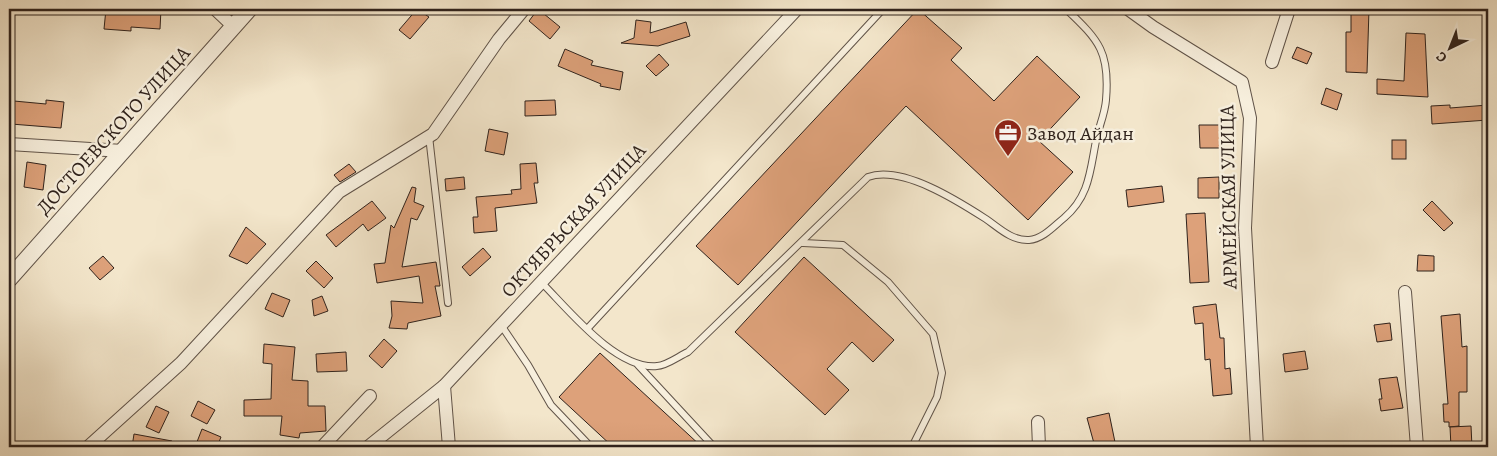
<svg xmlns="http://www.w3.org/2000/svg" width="1497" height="456" font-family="Alegreya,serif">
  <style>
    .building { fill: #dda17a; stroke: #2f221c }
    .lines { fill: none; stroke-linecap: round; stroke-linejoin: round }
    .service-casing { stroke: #605348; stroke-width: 8 }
    .minor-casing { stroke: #605348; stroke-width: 14 }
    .tertiary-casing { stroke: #605348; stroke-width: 18 }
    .service { stroke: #f7efdd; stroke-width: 6 }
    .minor { stroke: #f7efdd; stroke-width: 12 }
    .tertiary { stroke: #f7efdd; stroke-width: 16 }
    .labels { text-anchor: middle; stroke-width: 5; stroke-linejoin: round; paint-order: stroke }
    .street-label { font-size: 20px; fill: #2f221c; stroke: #f7efdd }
    .poi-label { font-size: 20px; fill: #2f221c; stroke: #f7efdd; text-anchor: start }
  </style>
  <rect width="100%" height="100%" fill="#f3e6cb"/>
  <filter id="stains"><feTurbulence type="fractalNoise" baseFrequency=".004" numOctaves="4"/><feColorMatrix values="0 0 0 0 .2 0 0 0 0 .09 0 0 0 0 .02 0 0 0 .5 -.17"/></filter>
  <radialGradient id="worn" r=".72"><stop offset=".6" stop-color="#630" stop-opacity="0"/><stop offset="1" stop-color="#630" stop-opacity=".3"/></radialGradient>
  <!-- building -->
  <g class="building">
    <path d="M106 9H161L160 29 131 27V31L104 29Z"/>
    <path d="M417 9 429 17 410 39 399 30Z"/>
    <path d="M538 9 560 27 550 39 529 21Z"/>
    <path d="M918 9 962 48 951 60 994 101 1037 56 1080 97 1039 141 1073 172 1028 220 906 106 738 285 696 246Z"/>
    <path d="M1351 9H1369L1367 73 1346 72V32H1351Z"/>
    <path d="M636 20 651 22 650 33 686 22 690 36 658 46 621 43 634 38Z"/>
    <path d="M1406 33 1425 34 1428 97 1377 94V79L1404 81Z"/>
    <path d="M1297 47 1312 53 1307 64 1292 58Z"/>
    <path d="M565 49 593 61 591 65 623 72 620 90 600 86 601 84 558 66Z"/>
    <path d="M659 54 669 65 656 76 646 66Z"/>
    <path d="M1326 88 1342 94 1337 110 1321 104Z"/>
    <path d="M46 100 64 102 61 128 11 124 14 101 46 104Z"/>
    <path d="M555 100 556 115 525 116V101Z"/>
    <path d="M1450 105V108L1488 105V120L1432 124 1431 106Z"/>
    <path d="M1199 125H1221V148H1200Z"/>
    <path d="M489 129 508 133 504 155 485 151Z"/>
    <rect x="1392" y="140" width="14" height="19"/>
    <path d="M27 162 46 165 43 190 24 187Z"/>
    <path d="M536 163 538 183H534L537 203 495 208 497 231 474 233 473 217H478L476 197 512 194 511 190 521 189 520 164Z"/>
    <path d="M349 164 356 172 340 182 334 175Z"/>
    <path d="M464 177 465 189 446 191 445 179Z"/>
    <path d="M1219 177V198H1198V178Z"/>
    <path d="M1162 186 1164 202 1128 207 1126 190Z"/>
    <path d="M412 187 416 188 414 202 424 206 417 220 411 218 402 267 436 262 440 286H435L441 316 408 323 407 329 389 328 392 316 391 301 423 303 419 276 377 283 374 264 385 263 391 225 394 228Z"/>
    <path d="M372 201 386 218 368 231 363 224 336 247 326 235Z"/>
    <path d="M1432 201 1453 223 1444 231 1423 210Z"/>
    <path d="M1205 213 1209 282 1190 283 1186 214Z"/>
    <path d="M246 227 266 244 247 264 229 256Z"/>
    <path d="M483 248 491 257 470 276 462 267Z"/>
    <path d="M1418 255 1434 256V271H1417Z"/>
    <path d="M103 256 114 268 100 280 89 268Z"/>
    <path d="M804 257 894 340 873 362 852 342 827 369 849 390 825 415 735 332Z"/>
    <path d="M316 261 333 278 324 288 306 271Z"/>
    <path d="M272 293 290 300 283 317 265 309Z"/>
    <path d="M322 296 328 311 314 316 312 300Z"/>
    <path d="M1216 304 1220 338H1224L1225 369 1230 368 1232 394 1213 396 1210 359 1205 360 1203 323 1195 324 1193 307Z"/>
    <path d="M1460 314 1462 347 1467 346V392H1459V426L1449 427V422H1444L1443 404H1448L1441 316Z"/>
    <path d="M1390 323 1392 340 1377 342 1374 325Z"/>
    <path d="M384 339 397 351 382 368 369 356Z"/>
    <path d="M264 344 295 347 292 380 308 381V406H325L326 431 300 433 299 438 280 435 282 416H244V400L271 399 272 364 263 363Z"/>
    <path d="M1305 351 1308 369 1285 372 1283 354Z"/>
    <path d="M346 352 347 371 317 372 316 354Z"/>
    <path d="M600 353 702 447H613L559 397Z"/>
    <path d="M1397 377 1403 408 1381 411 1379 399H1382L1379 379Z"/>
    <path d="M198 401 215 410 207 424 191 416Z"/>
    <path d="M156 406 169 412 159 433 146 427Z"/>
    <path d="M1109 413 1116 447H1095L1087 418Z"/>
    <path d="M1471 426 1472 447H1451L1450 427Z"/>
    <path d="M202 429 221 437 217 447H195Z"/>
    <path d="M134 434 172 441 171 447H132Z"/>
  </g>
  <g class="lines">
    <!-- service casing -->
    <g class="service-casing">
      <g id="service">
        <path d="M429 136 448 303"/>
        <path d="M803 243 843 245 888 282 933 334 942 373 937 397 912 447"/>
        <path d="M541 282C568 309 616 370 657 366 666 366 679 356 688 352L868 177C902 165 958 201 986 219 999 228 1012 241 1029 240 1043 239 1054 226 1064 218 1091 195 1090 168 1097 136 1100 124 1105 113 1106 100 1110 53 1100 41 1066 9"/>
        <path d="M501 325 528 365 551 405 591 447"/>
        <path d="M588 328 883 9"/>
        <path d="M638 365 714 447"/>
      </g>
    </g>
    <!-- minor casing -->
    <g class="minor-casing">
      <g id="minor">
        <path d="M215 9 233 26"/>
        <path d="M1128 9 1153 27 1242 82 1250 118 1245 228 1257 447"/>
        <path d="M1272 62 1289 9"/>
        <path d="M9 144 123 151"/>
        <path d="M1405 292 1417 447"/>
        <path d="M444 386 449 447"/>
        <path d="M1038 422 1039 447"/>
        <path d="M88 447 181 363 339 192 433 134 499 39 524 9"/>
        <path d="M322 447 370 396"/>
        <path d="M368 447 444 386 797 9"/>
      </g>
    </g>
    <!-- tertiary casing -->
    <g class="tertiary-casing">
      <path id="tertiary" d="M9 279 249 9"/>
    </g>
    <!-- service -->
    <use href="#service" class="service"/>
    <!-- minor -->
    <use href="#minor" class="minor"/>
    <!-- tertiary -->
    <use href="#tertiary" class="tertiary"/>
  </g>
  <!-- icons -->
  <defs>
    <g id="office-pin" transform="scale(1.4375)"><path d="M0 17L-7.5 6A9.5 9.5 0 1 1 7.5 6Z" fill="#8f2418" stroke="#f7efdd"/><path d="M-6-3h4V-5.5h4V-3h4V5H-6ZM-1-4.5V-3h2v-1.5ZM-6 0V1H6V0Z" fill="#fff"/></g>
  </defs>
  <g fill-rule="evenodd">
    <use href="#office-pin" x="1008" y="133"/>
  </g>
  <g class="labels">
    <!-- street labels -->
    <g class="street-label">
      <text transform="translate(113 130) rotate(-48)" y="7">ДОСТОЕВСКОГО УЛИЦА</text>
      <text transform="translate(1228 197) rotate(-91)" y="7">АРМЕЙСКАЯ УЛИЦА</text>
      <text transform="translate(573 220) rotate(-47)" y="7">ОКТЯБРЬСКАЯ УЛИЦА</text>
    </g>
    <!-- poi labels -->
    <g class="poi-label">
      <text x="1027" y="140">Завод Айдан</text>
    </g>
  </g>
  <!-- margin -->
  <rect width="1497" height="456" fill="none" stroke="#f3e6cb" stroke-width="30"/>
  <rect x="10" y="10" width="1477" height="436" fill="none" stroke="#2f221c" stroke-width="2.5"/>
  <rect x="15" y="15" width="1467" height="426" fill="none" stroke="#2f221c"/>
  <!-- north arrow -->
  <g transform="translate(1450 48) rotate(223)" stroke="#f7efdd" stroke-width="4" paint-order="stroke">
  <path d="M0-4L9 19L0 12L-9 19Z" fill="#2f221c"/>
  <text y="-8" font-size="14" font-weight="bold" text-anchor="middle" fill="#2f221c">С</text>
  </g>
  <rect width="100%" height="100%" filter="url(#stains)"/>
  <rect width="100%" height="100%" fill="url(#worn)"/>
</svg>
